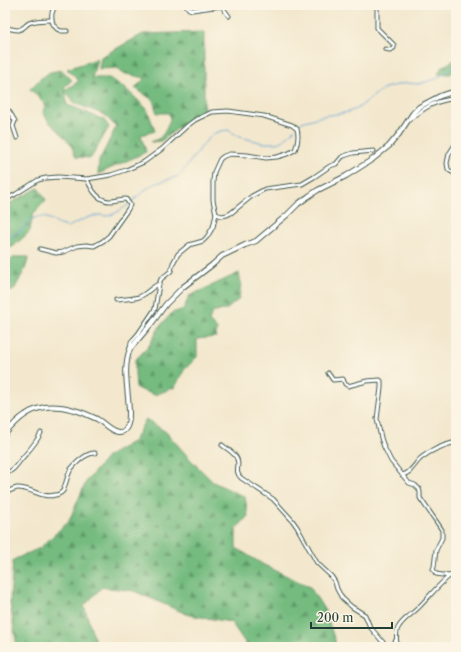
<svg xmlns="http://www.w3.org/2000/svg" width="461" height="652" font-family="'Libre Caslon Text',serif">
  <style>
    .forest { fill: url(#forest-firs); stroke: #4a7c5a }
    .lines { fill: none; stroke-linecap: round; stroke-linejoin: round }
    .stream { stroke: #62a2d5; stroke-width: 1 }
    .minor-casing { stroke: #3f574b; stroke-width: 5 }
    .major-casing { stroke: #3f574b; stroke-width: 6 }
    .minor { stroke: #fff; stroke-width: 3 }
    .major { stroke: #fff; stroke-width: 4 }
  </style>
  <defs>
    <pattern id="forest-firs" width="22" height="20" patternUnits="userSpaceOnUse"><rect width="22" height="20" fill="#75bb7f"/><path d="M5 1l3.5 6h-7zM16 11l3.5 6h-7z" fill="#5f9969"/></pattern>
  </defs>
  <rect width="100%" height="100%" fill="#fcf5e5"/>
  <filter id="ink" filterUnits="userSpaceOnUse"><feTurbulence type="fractalNoise" baseFrequency=".025" numOctaves="2"/><feDisplacementMap in="SourceGraphic" scale="8" xChannelSelector="R" yChannelSelector="G"/><feConvolveMatrix kernelMatrix="1 2 1 2 8 2 1 2 1" color-interpolation-filters="sRGB"/></filter>
  <filter id="wash" filterUnits="userSpaceOnUse"><feTurbulence type="fractalNoise" baseFrequency=".012" numOctaves="4" result="noise"/><feDisplacementMap in="SourceGraphic" scale="16" xChannelSelector="R" yChannelSelector="G"/><feGaussianBlur stdDeviation="0.9" result="paint"/><feColorMatrix in="noise" values="0 0 0 0 0 0 0 0 0 0 0 0 0 0 0 0 0 1.4 0 .05"/><feComposite in="paint" operator="in"/></filter>
  <g filter="url(#wash)">
    <rect width="100%" height="100%" fill="#f3e8ce"/>
    <!-- forest -->
    <g class="forest">
      <path d="M204 32V109L165 138 161 141 151 142 160 138 164 133 170 120 169 113H157L153 100 135 88 145 78 122 73 118 68 99 69 101 57 143 34Z"/>
      <path d="M97 59 92 78H109L125 88 147 109 155 131 141 135 146 152 98 174 99 161 116 127 105 115 74 103 65 91 67 105 81 110 104 120 109 127 91 158 76 157 71 145 60 132 50 123 43 113 45 104 39 97 30 89 40 79 50 72 62 70 72 80 64 87 65 90 79 81 67 69Z"/>
      <path d="M456 59V70L450 74H438L442 67Z"/>
      <path d="M38 188 46 200 33 214 30 231 14 246 5 250V234L10 230 5 225V206Z"/>
      <path d="M15 257H29L25 269 14 290 5 294V264Z"/>
      <path d="M239 273 241 283 239 299 227 309 212 313 209 321 217 329 216 337 197 339V357L184 370 175 387 155 395 136 388 135 373V360L149 346 160 326 172 313 184 309 189 296Z"/>
      <path d="M146 419 166 432 190 459 213 482 245 497 248 516 236 529V548L264 565 310 587 325 611 337 647H248L231 622 189 615 134 591 102 587 84 606 97 647H17L10 603 13 560 40 548 69 521 86 482 108 456 134 441Z"/>
    </g>
    <g class="lines">
      <!-- stream -->
      <g class="stream">
        <path d="M297 126 302 122 322 116 345 113 357 109 380 91 388 87 406 83 419 84 438 78 456 65"/>
        <path d="M5 240 22 230 29 221 37 217H43L50 219 59 225 68 227 76 223 89 217 100 215 106 216 114 214 124 208 135 199 145 190 154 184 179 176 206 141 213 134 221 131 228 130 240 137 264 143H276L283 141 295 129"/>
      </g>
    </g>
  </g>
  <g filter="url(#ink)">
    <g class="lines">
      <!-- minor casing -->
      <g class="minor-casing">
        <g id="minor">
          <path d="M59 5C53 7 51 13 52 20 52 23 55 27 57 29L61 31H67"/>
          <path d="M124 5H131"/>
          <path d="M136 5 140 7H148"/>
          <path d="M186 5 189 9 192 10 221 6C224 8 226 13 229 16"/>
          <path d="M377 5V28L394 45V48L390 50 385 49"/>
          <path d="M5 28C9 28 14 30 18 30 24 29 24 26 29 23 35 20 44 20 52 20"/>
          <path d="M5 112 9 111 15 121 13 126 17 138"/>
          <path d="M411 118C416 115 420 112 424 109 433 103 445 99 456 99"/>
          <path d="M456 143 449 154 447 163 448 169 450 171 456 174"/>
          <path d="M5 200 16 194 38 180 46 178 58 177 87 179 111 175 126 170 144 162 162 149 187 126 195 120 212 112 228 111 264 116 292 125 297 129C299 136 298 143 295 150L287 154 277 157 266 158 247 155 230 154 224 156 220 159 214 172 213 182V200L216 214 213 227 207 237 203 241 189 245 178 254 173 263 171 271 161 279 159 284 155 309 138 334 131 342 130 349"/>
          <path d="M216 214 222 216 227 215 231 213 252 196 265 189 302 184 314 177 330 166 336 164 342 157 344 156 353 153 374 151"/>
          <path d="M40 249 56 253 63 252 77 246 86 245 94 246 103 241 109 236 128 209 130 205 126 199C121 199 115 201 110 201 98 201 91 189 87 179"/>
          <path d="M116 300C124 299 132 299 139 297 147 294 151 287 159 284"/>
          <path d="M328 373 333 380 343 379 345 384 348 386 367 381 380 380 381 381V388L377 419 381 438 384 447 391 461 395 466 409 483 415 485 419 489 420 492V498L438 524 442 530V538L436 550 434 567 433 569 436 574 449 576"/>
          <path d="M222 445C227 449 235 453 237 459 240 467 234 471 241 478L273 499 292 520 297 527 317 563 331 576 335 582 337 589 342 598 352 607 365 615 370 627 387 647"/>
          <path d="M5 474C16 469 16 465 24 456 31 448 36 443 41 433"/>
          <path d="M402 475C411 474 415 463 421 458 431 450 444 445 456 442"/>
          <path d="M5 493C9 491 13 489 17 488 30 487 42 499 55 495 57 495 61 493 63 491 66 484 67 476 71 469 77 462 86 453 95 453"/>
          <path d="M392 647 396 640"/>
          <path d="M397 647C397 641 395 634 398 628 402 620 411 615 418 608 430 596 441 581 456 571"/>
        </g>
      </g>
      <!-- major casing -->
      <g class="major-casing">
        <path id="major" d="M5 434C11 427 17 420 25 415 47 399 75 408 97 419 104 423 110 431 118 432 128 433 129 421 129 414 129 392 122 369 130 349L152 323 166 304 183 287 212 265 222 256 245 245 256 241 287 215 298 204 309 196 318 190 346 176 373 159 389 146 399 134 413 113 419 107 440 96 449 93 456 92"/>
      </g>
      <!-- minor -->
      <use href="#minor" class="minor"/>
      <!-- major -->
      <use href="#major" class="major"/>
    </g>
  </g>
  <!-- margin -->
  <rect width="461" height="652" fill="none" stroke="#fcf5e5" stroke-width="20"/>
  <!-- scale -->
  <path d="M311 622v6h81v-6" fill="none" stroke="#1f3d34" stroke-width="2"/>
  <text x="317" y="622" font-size="12" fill="#1f3d34" stroke="#fcf5e5" stroke-width="3" paint-order="stroke">200 m</text>
</svg>
